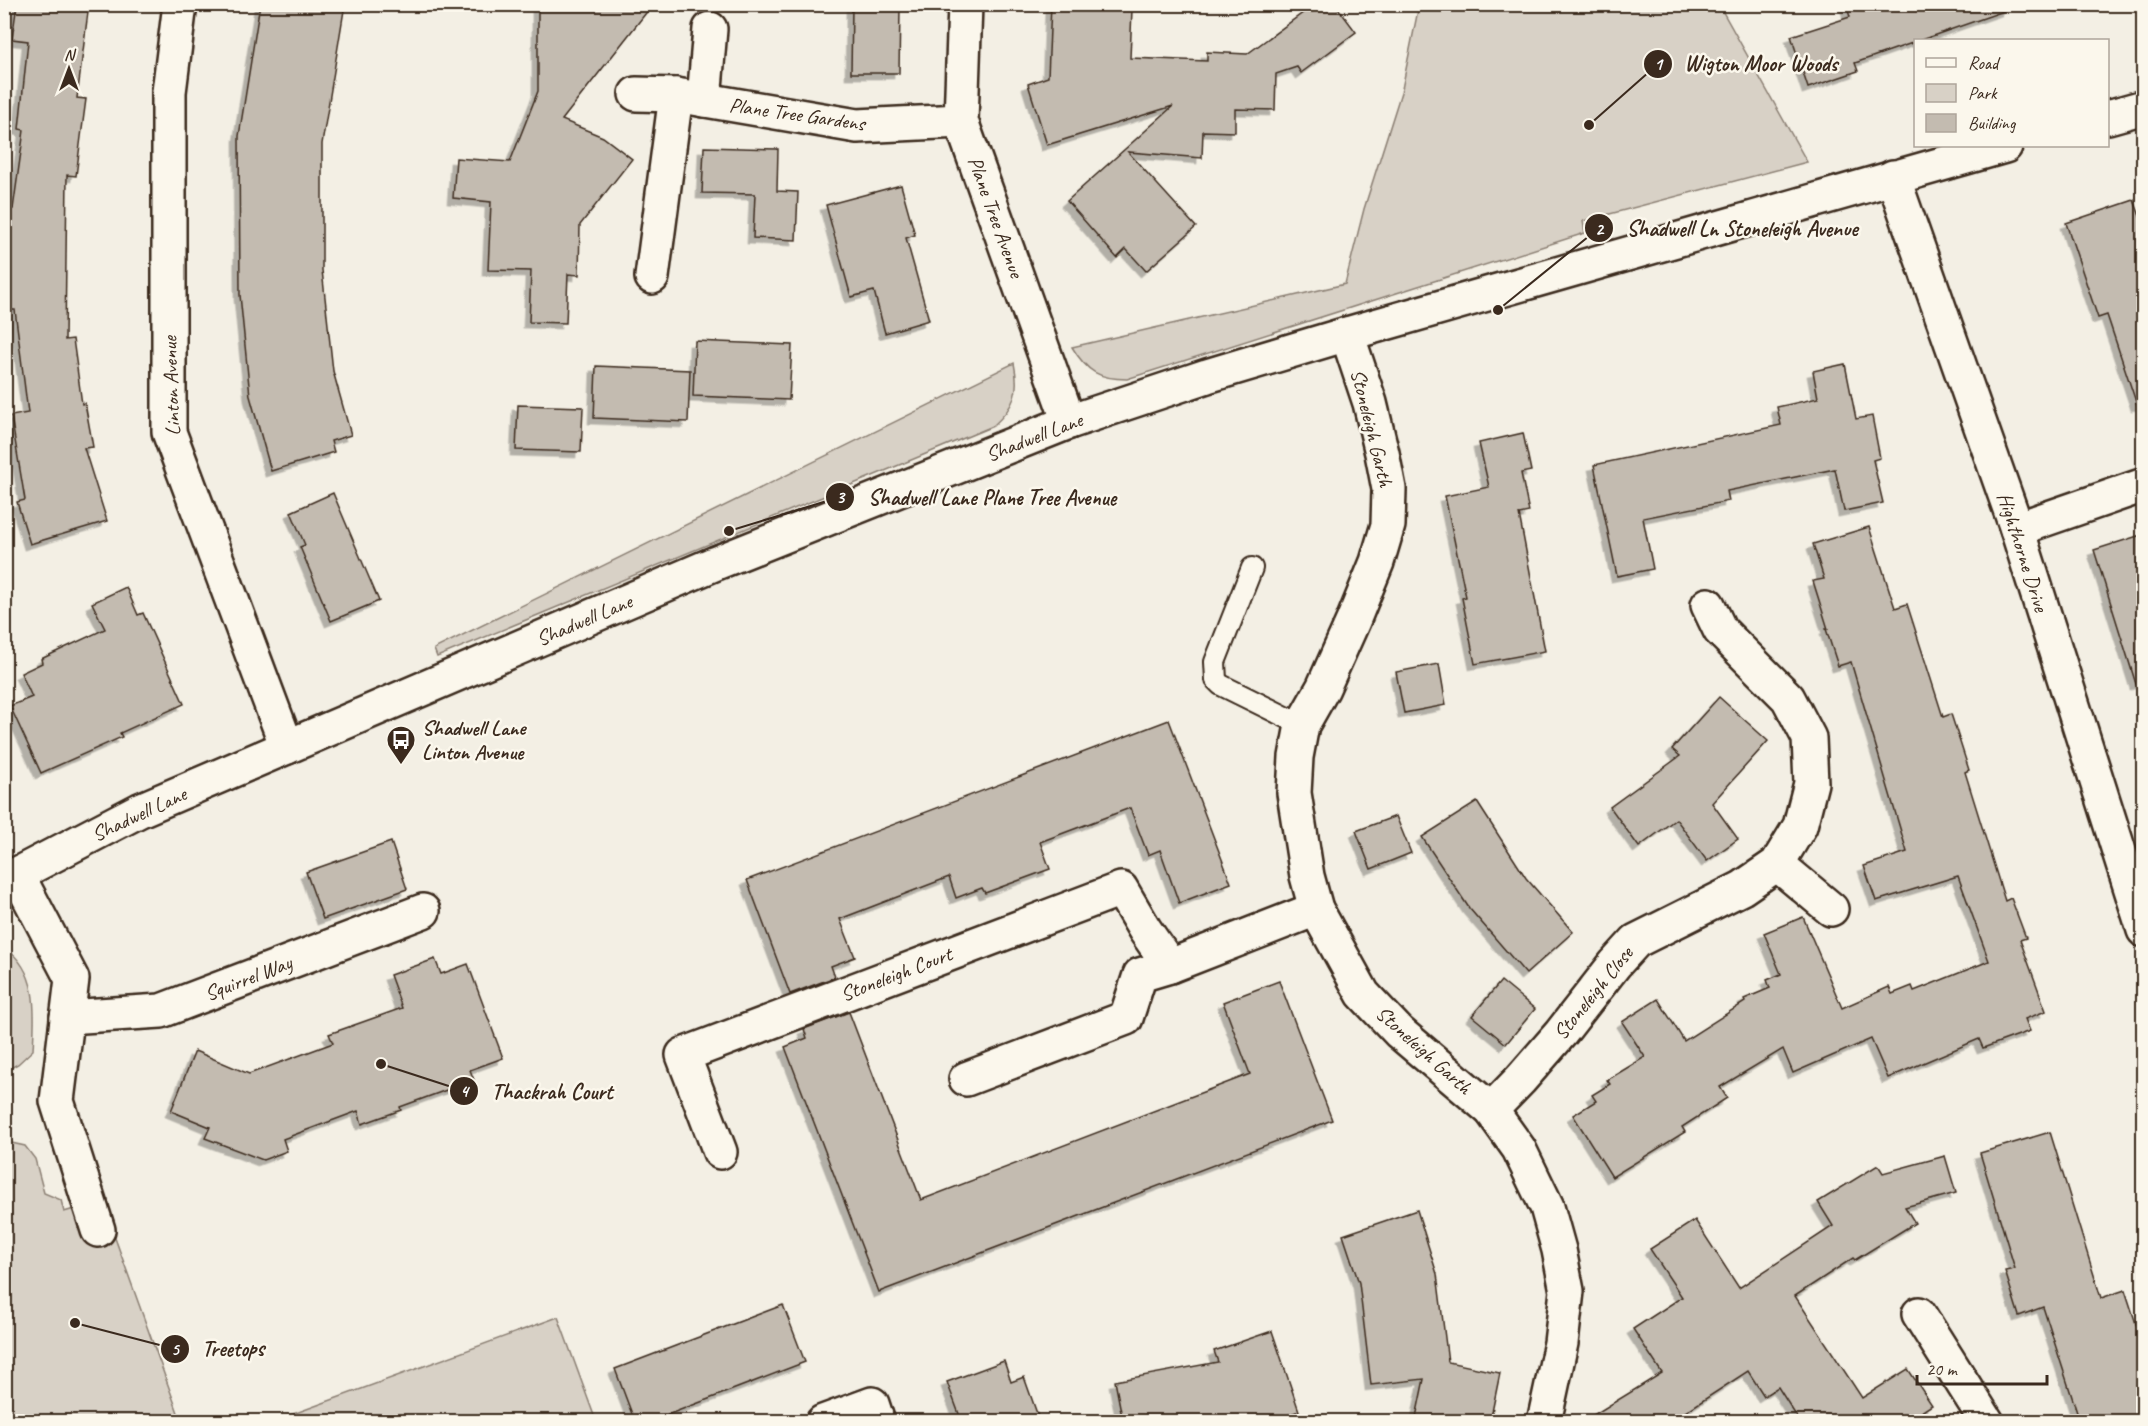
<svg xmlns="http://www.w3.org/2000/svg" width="2148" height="1426" font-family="Caveat,sans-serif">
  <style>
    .green { fill: #d8d1c6; stroke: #8a7e72; stroke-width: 1.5 }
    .building { fill: #c3bbb0; stroke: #3b2a1e; stroke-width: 1.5; filter: url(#shadow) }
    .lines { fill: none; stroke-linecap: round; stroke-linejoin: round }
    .lane-casing { stroke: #3b2a1e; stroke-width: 24 }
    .street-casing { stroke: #3b2a1e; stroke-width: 38 }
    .secondary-casing { stroke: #3b2a1e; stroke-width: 38 }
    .lane { stroke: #fbf7ec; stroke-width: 20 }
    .street { stroke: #fbf7ec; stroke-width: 33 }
    .secondary { stroke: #fbf7ec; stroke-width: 33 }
    .labels { text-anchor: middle; stroke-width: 5; stroke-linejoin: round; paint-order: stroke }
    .street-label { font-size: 21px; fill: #3b2a1e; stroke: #fbf7ec }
    .poi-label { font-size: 21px; font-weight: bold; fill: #3b2a1e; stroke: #fbf7ec; text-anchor: start }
    .leader { fill: none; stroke: #3b2a1e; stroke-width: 2 }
    .callout-dot { fill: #3b2a1e; stroke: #fbf7ec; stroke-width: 2 }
    .mark-label { font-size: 18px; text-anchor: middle; font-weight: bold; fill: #fff }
    .callout-label { font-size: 22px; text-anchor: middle; font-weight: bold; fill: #3b2a1e; stroke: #fbf7ec; stroke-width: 5; stroke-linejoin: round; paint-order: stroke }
  </style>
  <defs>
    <filter id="shadow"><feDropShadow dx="-5.5" dy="5.5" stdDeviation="0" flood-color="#0004"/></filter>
  </defs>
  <rect width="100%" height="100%" fill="#f3efe4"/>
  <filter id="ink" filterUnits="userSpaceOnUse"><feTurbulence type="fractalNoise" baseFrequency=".0167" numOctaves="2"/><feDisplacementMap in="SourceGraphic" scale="12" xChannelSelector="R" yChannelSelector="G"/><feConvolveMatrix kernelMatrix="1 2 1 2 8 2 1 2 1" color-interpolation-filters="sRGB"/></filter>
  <g filter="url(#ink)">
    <!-- green -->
    <g class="green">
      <path d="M1419 5H1719L1807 162 1583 221 1585 233 1127 379C1099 379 1087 372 1072 347L1345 284 1364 209 1402 89Z"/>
      <path d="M1014 363C1020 392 1015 406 993 426L437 657 434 649Z"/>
      <path d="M5 948C39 971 35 1014 33 1050L18 1064 5 1071Z"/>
      <path d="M7 1142 25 1146 35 1159 44 1193 61 1200 64 1212 108 1199 110 1224 181 1421H5L4 1143Z"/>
      <path d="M558 1317 596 1421H274Z"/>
    </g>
    <!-- building -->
    <g class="building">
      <path d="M17 4H89L77 98 86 99 81 137 76 176 67 175 65 340 73 339 82 404 85 403 93 447 84 448 107 521 30 544 17 502 25 500 11 416 28 413 15 310H4V248H9V209H13L24 130 19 129 28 41 12 39Z"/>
      <path d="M260 4H345L322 144V270L333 371 351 435 331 441 334 452 271 471 250 396 240 295 239 136Z"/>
      <path d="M538 4H653L562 120 603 137 632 159 580 225 579 275 568 274 566 323 529 322 531 271 488 270 491 202 453 198 456 158 510 162 538 91Z"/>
      <path d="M1051 4H1084V8L1132 9 1130 58 1207 61V52L1247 54 1315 4H1335L1356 32 1301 73 1297 67 1276 74 1275 110 1235 109V132L1203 131 1202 158 1128 152 1196 227 1146 271 1126 249 1117 258 1067 201 1173 106 1047 145 1028 84 1048 77Z"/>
      <path d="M1846 4H2007V10L1855 63 1858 71 1808 88 1791 36 1850 17Z"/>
      <path d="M852 6 900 7 899 73H851Z"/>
      <path d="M704 147 778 149 777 191 798 192 796 240 753 238 755 194 702 193Z"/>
      <path d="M901 185 915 235 906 238 929 320 885 333 874 291 851 297 826 205Z"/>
      <path d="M2134 200 2144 227V404L2137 405 2107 315 2098 318 2066 223Z"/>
      <path d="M695 341 792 345 789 400 693 396Z"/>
      <path d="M1845 364 1856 419 1872 416 1880 458 1873 460 1883 503 1844 511 1835 469 1727 491 1729 501 1643 518 1653 569 1617 576 1594 465 1781 425 1777 407 1818 398 1813 371Z"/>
      <path d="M596 366 690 370 688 422 594 418Z"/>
      <path d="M518 405 583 407 581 452 516 450Z"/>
      <path d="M1523 433 1531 471 1521 473 1529 512 1519 514 1545 651 1475 664 1462 598 1466 597 1445 496 1489 487 1479 443Z"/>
      <path d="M333 493 379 601 331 621 300 547 305 545 291 512Z"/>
      <path d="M1869 527 1895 608 1907 604 1943 717 1951 714 1969 770 1965 772 2005 901 2011 898 2026 938 2020 940 2046 1011 2025 1019 2030 1031 1983 1048 1979 1039 1888 1078 1871 1039 1793 1073 1783 1049 1720 1087 1727 1098 1682 1127 1685 1132 1612 1177 1573 1115 1596 1101 1592 1095 1610 1084 1607 1080 1645 1057 1622 1022 1658 999 1684 1041 1745 1002 1744 999 1770 988 1767 980 1781 974 1764 933 1803 917 1842 1008 1889 987 1892 994 1912 986 1914 991 1989 961 1958 876 1876 901 1864 866 1907 852 1851 662 1838 666 1826 629H1828L1813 581 1824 579 1813 544Z"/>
      <path d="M2144 534V682L2136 684 2094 550Z"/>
      <path d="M126 587 138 615 143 613 184 704 120 733 122 737 41 773 10 706 32 697 21 673 42 663 41 659 105 629 92 603Z"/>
      <path d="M1439 664 1446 705 1404 713 1396 672Z"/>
      <path d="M1719 697 1768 741 1712 803 1738 839 1707 861 1676 819 1639 847 1610 807 1680 756 1672 749Z"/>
      <path d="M1169 720 1231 883 1179 903 1160 850 1148 855 1130 808 1040 842 1050 869 985 893 982 888 956 898 949 877 840 919 855 957 831 966 835 977 790 994 747 880Z"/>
      <path d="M1477 802 1526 878 1573 932 1526 974 1469 908 1422 837Z"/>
      <path d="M1396 816 1411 853 1371 869 1356 831Z"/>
      <path d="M391 842 407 889 323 919 306 872Z"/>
      <path d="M435 959 441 974 468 964 503 1058 470 1070 474 1080 400 1107 401 1110 362 1124 358 1111 283 1139 287 1151 263 1160 205 1138 210 1127 171 1111 195 1051 249 1074 333 1043 329 1034 402 1008 390 975Z"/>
      <path d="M1279 981 1332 1120 879 1292 785 1047 807 1038 804 1029 849 1012 921 1200 1250 1074 1223 1002Z"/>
      <path d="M1501 981 1535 1009 1506 1044 1472 1016Z"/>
      <path d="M2050 1132 2101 1298 2125 1290 2144 1348V1422H2080L2043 1307 2019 1316 2005 1271 2015 1269 1980 1153Z"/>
      <path d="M1945 1156 1956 1193 1905 1207 1915 1223 1855 1260 1853 1258 1795 1296 1862 1398 1908 1369 1932 1405 1906 1422H1800L1778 1387 1764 1396 1748 1371 1670 1422H1582L1662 1373 1633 1329 1682 1297 1650 1249 1695 1220 1739 1288 1833 1226 1818 1202 1878 1165 1883 1173Z"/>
      <path d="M1417 1210 1437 1274 1448 1362 1500 1373 1490 1422H1415L1424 1379 1371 1385 1359 1283 1343 1235Z"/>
      <path d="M783 1305 805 1362 649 1422H635L615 1369Z"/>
      <path d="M1272 1331 1299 1411 1268 1422H1123L1115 1381 1218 1362 1214 1351Z"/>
      <path d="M1004 1361 1011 1382 1024 1377 1040 1422H962L947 1382Z"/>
    </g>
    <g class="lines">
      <!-- lane casing -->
      <g class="lane-casing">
        <path id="lane" d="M1252 568 1215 662 1216 680 1221 685 1302 725"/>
      </g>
      <!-- street casing -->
      <g class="street-casing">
        <g id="street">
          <path d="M180 4 169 92V432L287 747"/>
          <path d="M965 4 961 121 1069 422"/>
          <path d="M636 94 676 95"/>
          <path d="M704 100 710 29"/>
          <path d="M1893 177 2017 529 2144 930"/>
          <path d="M652 277 676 95 857 126 961 121"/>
          <path d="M1347 334 1370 403 1382 453 1389 489 1388 525 1377 562 1353 621 1323 688 1302 725 1296 757 1294 793 1307 876 1316 909 1363 994 1399 1032 1491 1110 1519 1149 1547 1207 1559 1250 1567 1291 1561 1343 1544 1422"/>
          <path d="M2017 529 2144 485"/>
          <path d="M1777 864 1831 909"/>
          <path d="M17 874 72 979 57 1101 98 1230"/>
          <path d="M67 1017 161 1011 423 911"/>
          <path d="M966 1079 1126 1018 1140 975 1170 966 1316 909"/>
          <path d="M1491 1110 1521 1079 1561 1033 1615 964 1636 941 1742 888 1777 864 1800 826 1811 783 1809 738 1788 698 1720 630 1708 605"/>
          <path d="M720 1152 683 1055 1121 889 1145 930 1170 966"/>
          <path d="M1919 1314 1987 1422"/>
          <path d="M823 1422 872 1404 878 1422"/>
        </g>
      </g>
      <!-- secondary casing -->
      <g class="secondary-casing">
        <g id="secondary">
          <path d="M2108 117 2144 107"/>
          <path d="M4 881 140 810 716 563 1069 422 1207 376 1347 334 2005 146"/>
        </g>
      </g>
      <!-- lane -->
      <use href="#lane" class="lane"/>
      <!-- street -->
      <use href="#street" class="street"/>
      <!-- secondary -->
      <use href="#secondary" class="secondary"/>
    </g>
  </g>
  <!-- icons -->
  <defs>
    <g id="bus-pin" transform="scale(1.5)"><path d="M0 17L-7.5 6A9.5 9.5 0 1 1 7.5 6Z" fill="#3b2a1e" stroke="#fbf7ec"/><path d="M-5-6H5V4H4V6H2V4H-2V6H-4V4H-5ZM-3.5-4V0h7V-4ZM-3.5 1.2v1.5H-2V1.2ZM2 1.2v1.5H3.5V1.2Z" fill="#fff"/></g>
  </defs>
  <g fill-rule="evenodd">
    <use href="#bus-pin" x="401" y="740"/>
  </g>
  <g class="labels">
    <!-- street labels -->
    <g class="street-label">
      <text transform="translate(797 114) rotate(8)" y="7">Plane Tree Gardens</text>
      <text transform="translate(996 217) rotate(70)" y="7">Plane Tree Avenue</text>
      <text transform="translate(171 386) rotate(-92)" y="7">Linton Avenue</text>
      <text transform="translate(1372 428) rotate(76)" y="7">Stoneleigh Garth</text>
      <text transform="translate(1034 437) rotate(-21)" y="7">Shadwell Lane</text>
      <text transform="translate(2023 552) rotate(72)" y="7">Highthorne Drive</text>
      <text transform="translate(584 620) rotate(-23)" y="7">Shadwell Lane</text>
      <text transform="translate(139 814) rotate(-25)" y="7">Shadwell Lane</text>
      <text transform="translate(896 974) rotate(-21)" y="7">Stoneleigh Court</text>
      <text transform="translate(248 978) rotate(-21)" y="7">Squirrel Way</text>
      <text transform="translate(1593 993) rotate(-51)" y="7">Stoneleigh Close</text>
      <text transform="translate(1424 1050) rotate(42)" y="7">Stoneleigh Garth</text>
    </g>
    <!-- poi labels -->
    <g class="poi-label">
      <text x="422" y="735">Shadwell Lane<tspan x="422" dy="24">Linton Avenue</tspan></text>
    </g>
  </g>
  <!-- callouts -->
  <path class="leader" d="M1589 125L1658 64M1498 310L1599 228M729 531L840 497M381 1064L464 1091M75 1323L175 1349"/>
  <g class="callout-dot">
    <circle cx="1589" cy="125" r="6"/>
    <circle cx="1498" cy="310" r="6"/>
    <circle cx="729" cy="531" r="6"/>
    <circle cx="381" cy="1064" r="6"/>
    <circle cx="75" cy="1323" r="6"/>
    <circle cx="1658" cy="64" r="15"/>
    <circle cx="1599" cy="228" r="15"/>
    <circle cx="840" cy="497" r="15"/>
    <circle cx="464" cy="1091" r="15"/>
    <circle cx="175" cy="1349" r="15"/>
  </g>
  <g class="mark-label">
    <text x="1658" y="70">1</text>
    <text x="1599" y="235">2</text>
    <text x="840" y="503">3</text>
    <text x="464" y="1097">4</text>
    <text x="175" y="1355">5</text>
  </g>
  <g class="callout-label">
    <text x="1761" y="71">Wigton Moor Woods</text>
    <text x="1742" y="236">Shadwell Ln Stoneleigh Avenue</text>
    <text x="992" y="505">Shadwell Lane Plane Tree Avenue</text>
    <text x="552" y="1099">Thackrah Court</text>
    <text x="233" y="1356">Treetops</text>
  </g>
  <!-- margin -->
  <rect width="2148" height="1426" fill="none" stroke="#fbf7ec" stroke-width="24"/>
  <rect x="12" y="12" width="2124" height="1402" fill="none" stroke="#3b2a1e" stroke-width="2" filter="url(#ink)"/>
  <!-- legend -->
  <rect x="1914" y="39" width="195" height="108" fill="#fbf7ec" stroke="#aea59a" stroke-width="1.5"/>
  <rect x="1926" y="58" width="30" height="9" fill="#fbf7ec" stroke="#aea59a" stroke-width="1.5"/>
  <text x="1968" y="69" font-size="18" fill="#3b2a1e">Road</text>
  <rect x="1926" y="84" width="30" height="18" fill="#d8d1c6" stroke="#aea59a" stroke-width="1.5"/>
  <text x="1968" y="99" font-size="18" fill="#3b2a1e">Park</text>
  <rect x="1926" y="114" width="30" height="18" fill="#c3bbb0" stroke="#aea59a" stroke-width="1.5"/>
  <text x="1968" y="129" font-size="18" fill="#3b2a1e">Building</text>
  <!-- north arrow -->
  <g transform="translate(69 69)" stroke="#fbf7ec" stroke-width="4.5" paint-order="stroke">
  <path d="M0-4.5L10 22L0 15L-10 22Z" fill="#3b2a1e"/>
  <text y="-9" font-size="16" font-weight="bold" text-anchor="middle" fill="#3b2a1e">N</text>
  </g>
  <!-- scale -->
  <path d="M1917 1375v9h130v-9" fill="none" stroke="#3b2a1e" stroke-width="3"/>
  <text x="1926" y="1375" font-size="18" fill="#3b2a1e" stroke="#fbf7ec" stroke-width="4.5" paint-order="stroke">20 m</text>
</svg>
